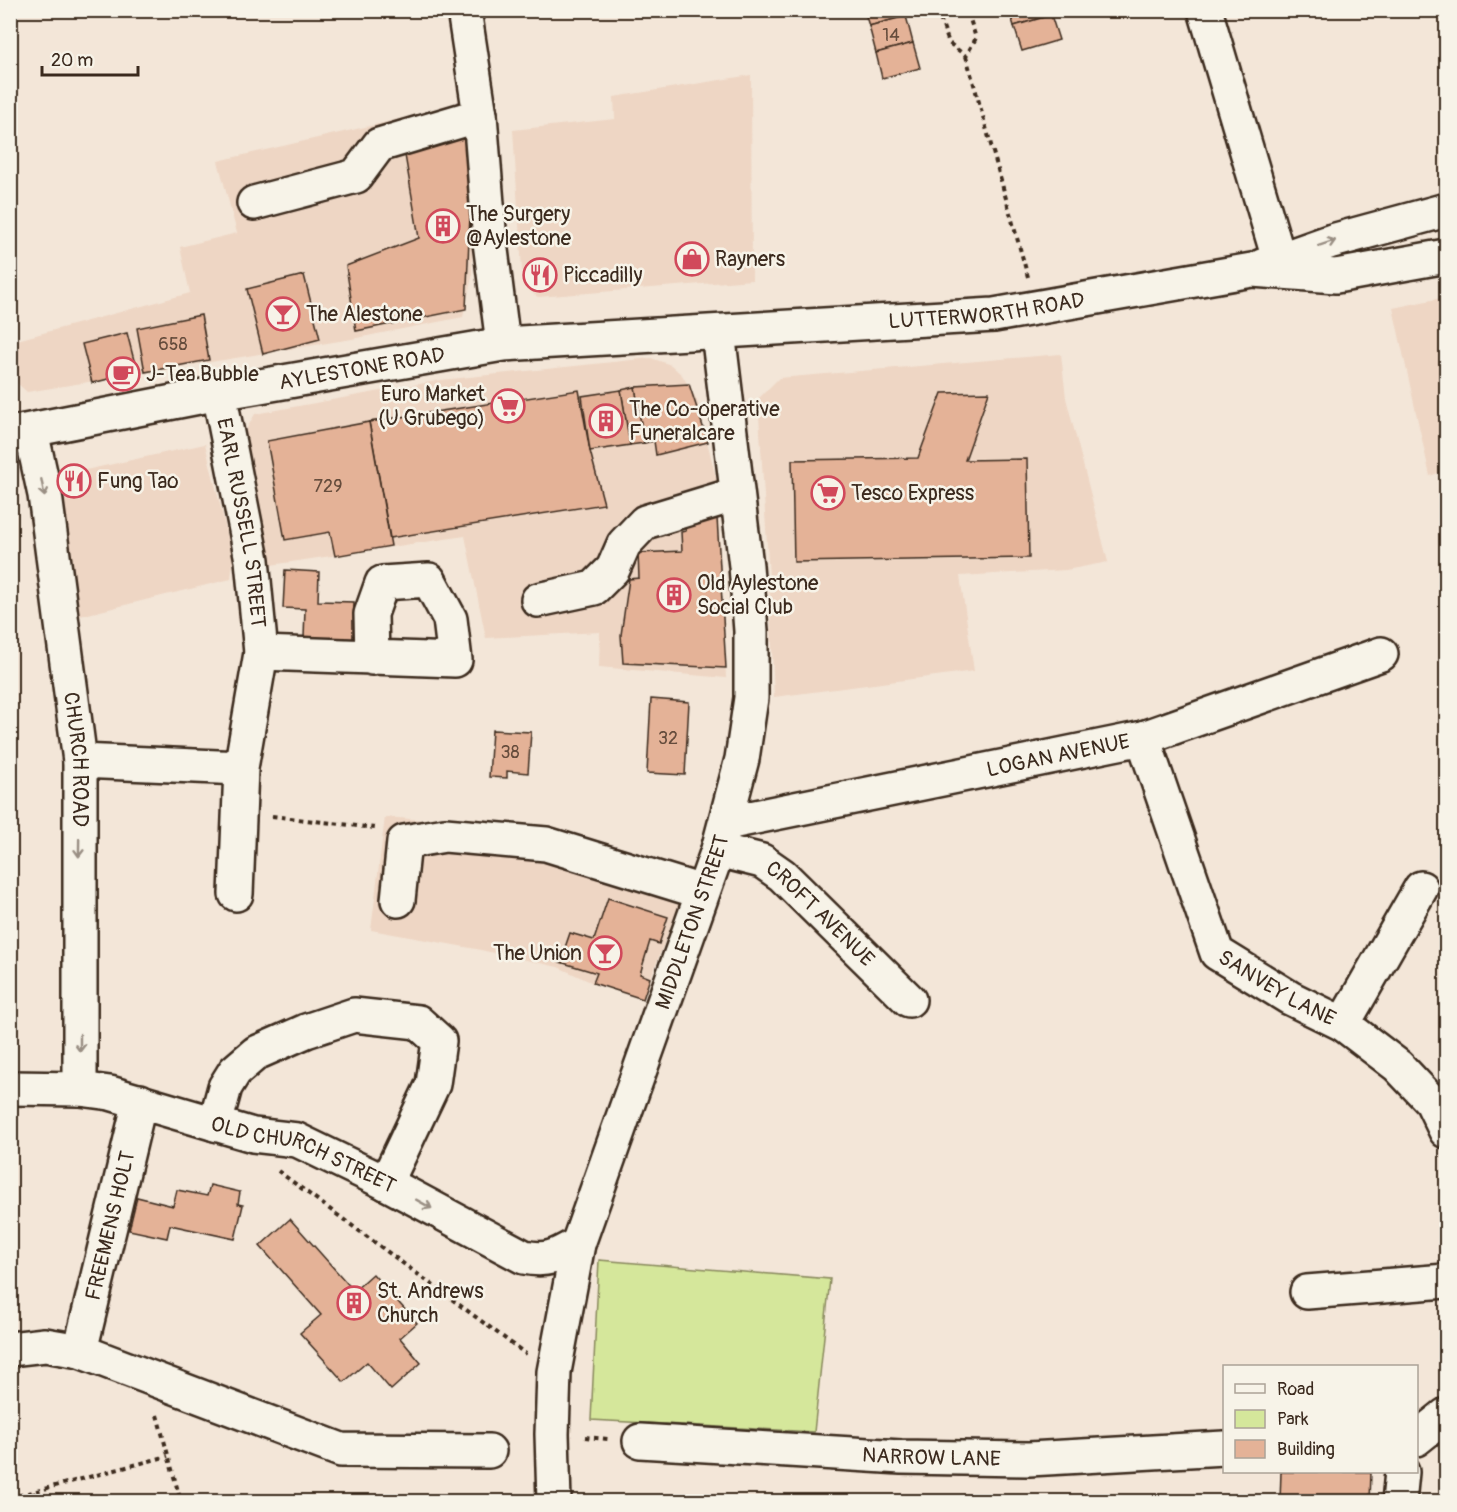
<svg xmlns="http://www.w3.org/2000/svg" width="1457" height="1512" font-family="Pangolin,sans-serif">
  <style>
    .built { fill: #eed6c4 }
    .green { fill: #d5e79b; stroke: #88885c; stroke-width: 1.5 }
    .building { fill: #e4b297; stroke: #3b2a1e; stroke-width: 1.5 }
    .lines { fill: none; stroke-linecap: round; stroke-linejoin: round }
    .minor-casing { stroke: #3b2a1e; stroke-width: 38 }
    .major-casing { stroke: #3b2a1e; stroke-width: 38 }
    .path { stroke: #3b2a1e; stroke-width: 4; stroke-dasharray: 4.5 4.5; stroke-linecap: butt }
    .minor { stroke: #f7f3e8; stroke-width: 33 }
    .major { stroke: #f7f3e8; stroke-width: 33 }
    .oneway { stroke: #998e83 }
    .labels { text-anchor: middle; stroke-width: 5; stroke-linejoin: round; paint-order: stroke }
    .number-label { font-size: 18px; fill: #654c3c }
    .poi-label { font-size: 21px; fill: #3b2a1e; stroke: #f7f3e8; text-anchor: start }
    .street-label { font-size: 21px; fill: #3b2a1e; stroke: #f7f3e8 }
  </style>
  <rect width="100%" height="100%" fill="#f3e6d8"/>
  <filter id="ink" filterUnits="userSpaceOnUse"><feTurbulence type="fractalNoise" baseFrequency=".0167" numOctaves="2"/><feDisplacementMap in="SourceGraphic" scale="12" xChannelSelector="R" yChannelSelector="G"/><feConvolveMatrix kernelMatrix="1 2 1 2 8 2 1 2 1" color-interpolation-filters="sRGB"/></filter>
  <g filter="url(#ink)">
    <!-- built -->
    <g class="built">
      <path d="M751 75 752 280 538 297 523 286 513 130 615 119 614 97Z"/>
      <path d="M452 107 473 226 472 277 463 317 352 339 27 392 17 383 10 342 190 293 180 247 237 233 218 161Z"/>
      <path d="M1446 297V470L1430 476 1393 308Z"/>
      <path d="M1061 354 1066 398 1108 562 1066 570 960 576 974 671 774 697 769 577 758 399 779 378Z"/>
      <path d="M651 358 671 365 682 375 697 400 717 482 726 678 599 667 600 632 486 638 465 536 271 565 244 433 255 414 441 380Z"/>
      <path d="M205 444 233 557 231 579 76 617 58 476Z"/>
      <path d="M385 817 491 825 693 868 643 998 593 983 558 967 476 949 371 930Z"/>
    </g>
    <!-- green -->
    <path class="green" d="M599 1260 830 1279 814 1432 591 1420Z"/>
    <!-- building -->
    <g class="building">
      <path d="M864 10H904L906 16 869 26Z"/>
      <path d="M1009 10H1050L1051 15 1014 26Z"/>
      <path d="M1051 15 1059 40 1022 51 1014 26Z"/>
      <path d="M906 16 913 43 876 53 869 26Z"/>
      <path d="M913 43 920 68 882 78 876 53Z"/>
      <path d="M465 135 470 215 466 309 356 331 346 266 419 238 404 149Z"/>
      <path d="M304 275 320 339 263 354 247 289Z"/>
      <path d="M201 315 209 360 145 372 137 328Z"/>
      <path d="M127 333 137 372 92 383 82 344Z"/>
      <path d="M689 384 708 442 656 455 654 441 644 443 635 387Z"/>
      <path d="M635 387 644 443 630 445 621 390Z"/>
      <path d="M579 390 590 451 604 504 390 538 369 422Z"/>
      <path d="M621 390 630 445 590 451 582 396Z"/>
      <path d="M989 392 965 460 1027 459 1029 558 794 562 792 460 918 458 942 393Z"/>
      <path d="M369 422 391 546 335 556 330 532 285 540 267 441Z"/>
      <path d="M717 518 726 668 623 663 621 635 629 579 639 578 638 553 682 551 681 532 686 531 685 520Z"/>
      <path d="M285 570 319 572 318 601 354 602 353 640 304 638 305 609 283 608Z"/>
      <path d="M651 699 689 702 685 775 647 773Z"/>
      <path d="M492 730 531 732 528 773 507 771V778L489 777Z"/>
      <path d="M608 898 668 917 659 944 650 941 640 974 650 978 643 999 593 983 597 973 560 962 570 933 594 940Z"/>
      <path d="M210 1185 240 1192 238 1204 243 1205 235 1239 170 1225 167 1238 129 1230 137 1197 173 1206 177 1190 207 1196Z"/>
      <path d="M290 1219 354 1291 373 1274 417 1323 400 1338 421 1363 391 1390 367 1362 344 1382 300 1333 321 1315 260 1246Z"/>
      <path d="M1281 1472H1371L1370 1502H1280Z"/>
    </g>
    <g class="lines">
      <!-- minor casing -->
      <g class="minor-casing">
        <g id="minor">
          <path d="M464 10 480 115 490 242 503 344"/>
          <path d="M1205 10 1279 259"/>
          <path d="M254 203 356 176 379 145 480 115"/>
          <path id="s1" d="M219 393 252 560 261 653 241 768 236 894"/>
          <path id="s2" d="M31 431 45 495 80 761V1089"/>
          <path d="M538 600 594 588 613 569 624 544 645 522 737 494"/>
          <path d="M261 653 455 660 450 619 429 580 382 583 371 614 372 658"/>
          <path id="s3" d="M1143 738 1217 953 1290 998 1343 1024 1398 1066 1432 1102 1446 1131"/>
          <path d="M80 761 241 768"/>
          <path id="s4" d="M726 823 1143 738 1381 654"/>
          <path id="s5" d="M718 850 762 861 782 875 909 1000"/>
          <path d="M398 900 404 842 445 835 546 844 702 892"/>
          <path d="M1343 1024 1421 888"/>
          <path id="s6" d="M10 1088 80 1089 110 1093 253 1135 297 1140 386 1183 524 1257C548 1262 557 1256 578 1244"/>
          <path d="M215 1124 225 1087 235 1071 256 1053 306 1031 354 1015 418 1022 439 1041 433 1084 386 1183"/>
          <path d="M1307 1292 1446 1281"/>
          <path d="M10 1349 45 1345 80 1351 341 1450 489 1451"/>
          <path id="s7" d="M80 1351 140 1101"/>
          <path d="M1416 1439 1446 1415"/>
          <path id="s8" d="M640 1441 901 1457 1029 1459 1224 1448"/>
          <path id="s9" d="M554 1502 552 1434 554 1372 578 1244 718 850 742 759 751 698V631L746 566 718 332"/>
          <path d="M1399 1502 1402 1472"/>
        </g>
      </g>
      <!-- major casing -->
      <g class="major-casing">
        <g id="major">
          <path d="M1262 266 1332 241 1446 210"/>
          <path id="s10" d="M10 434 219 393 503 344 994 315 1252 270 1336 276 1446 256"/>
        </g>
      </g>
      <!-- path -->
      <g class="path">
        <path d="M937 10 949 43 966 56 976 38 967 10"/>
        <path d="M966 56 1028 277"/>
        <path d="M272 816 375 828"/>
        <path d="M278 1171 526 1354"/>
        <path d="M157 1415 181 1502"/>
        <path d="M585 1437 608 1439"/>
        <path d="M33 1492 36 1502"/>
        <path d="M10 1498 168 1456"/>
      </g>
      <!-- minor -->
      <use href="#minor" class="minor"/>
      <!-- major -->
      <use href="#major" class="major"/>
    </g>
    <!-- one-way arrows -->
    <defs><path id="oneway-shaft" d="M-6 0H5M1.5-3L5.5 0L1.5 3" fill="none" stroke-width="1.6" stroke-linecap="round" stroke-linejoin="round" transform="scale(1.5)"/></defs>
    <g class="oneway">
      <use href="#oneway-shaft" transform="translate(1327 243) rotate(-18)"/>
      <use href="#oneway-shaft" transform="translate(43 488) rotate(79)"/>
      <use href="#oneway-shaft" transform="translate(79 848) rotate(91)"/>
      <use href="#oneway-shaft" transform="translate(80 1043) rotate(90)"/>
      <use href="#oneway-shaft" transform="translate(424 1204) rotate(29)"/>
    </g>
  </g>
  <!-- icons -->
  <defs>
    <g id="building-ring" transform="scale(1.725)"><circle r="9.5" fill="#f7f3e8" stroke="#d1495b" stroke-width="1.5"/><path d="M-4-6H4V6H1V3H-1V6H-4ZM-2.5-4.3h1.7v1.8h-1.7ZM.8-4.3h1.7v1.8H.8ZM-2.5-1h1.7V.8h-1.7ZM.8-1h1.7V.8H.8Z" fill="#d1495b"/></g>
    <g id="shop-ring" transform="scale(1.725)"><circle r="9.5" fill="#f7f3e8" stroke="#d1495b" stroke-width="1.5"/><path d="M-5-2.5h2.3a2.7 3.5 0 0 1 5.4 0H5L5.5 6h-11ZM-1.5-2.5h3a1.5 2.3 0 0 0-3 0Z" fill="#d1495b"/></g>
    <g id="restaurant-ring" transform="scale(1.725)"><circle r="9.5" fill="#f7f3e8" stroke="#d1495b" stroke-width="1.5"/><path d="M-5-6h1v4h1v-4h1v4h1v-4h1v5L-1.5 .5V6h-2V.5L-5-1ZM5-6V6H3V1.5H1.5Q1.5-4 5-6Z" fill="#d1495b"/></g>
    <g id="bar-ring" transform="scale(1.725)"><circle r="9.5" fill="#f7f3e8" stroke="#d1495b" stroke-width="1.5"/><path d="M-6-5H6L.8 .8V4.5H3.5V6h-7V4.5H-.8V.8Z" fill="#d1495b"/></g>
    <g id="cafe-ring" transform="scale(1.725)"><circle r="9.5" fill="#f7f3e8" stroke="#d1495b" stroke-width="1.5"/><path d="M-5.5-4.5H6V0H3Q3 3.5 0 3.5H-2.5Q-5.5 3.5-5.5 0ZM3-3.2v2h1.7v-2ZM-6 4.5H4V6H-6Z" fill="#d1495b"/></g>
    <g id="supermarket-ring" transform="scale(1.725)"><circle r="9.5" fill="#f7f3e8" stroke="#d1495b" stroke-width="1.5"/><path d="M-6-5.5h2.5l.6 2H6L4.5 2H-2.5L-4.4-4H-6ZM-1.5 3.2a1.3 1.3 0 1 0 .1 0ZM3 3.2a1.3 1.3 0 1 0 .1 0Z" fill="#d1495b"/></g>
  </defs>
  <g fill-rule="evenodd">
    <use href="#building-ring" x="443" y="226"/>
    <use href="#shop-ring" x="692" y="259"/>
    <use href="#restaurant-ring" x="540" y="275"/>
    <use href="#bar-ring" x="283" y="314"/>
    <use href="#cafe-ring" x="123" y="374"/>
    <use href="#supermarket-ring" x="508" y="406"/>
    <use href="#building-ring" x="606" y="421"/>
    <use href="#restaurant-ring" x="74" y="481"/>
    <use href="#supermarket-ring" x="828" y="493"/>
    <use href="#building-ring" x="674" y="595"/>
    <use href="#bar-ring" x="605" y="953"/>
    <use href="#building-ring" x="354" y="1303"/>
  </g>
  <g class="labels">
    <!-- number labels -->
    <g class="number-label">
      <text x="891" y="41">14</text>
      <text x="173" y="350">658</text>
      <text x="328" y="492">729</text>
      <text x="668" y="744">32</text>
      <text x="510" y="758">38</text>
    </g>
    <!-- poi labels -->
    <g class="poi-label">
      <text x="466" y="221">The Surgery<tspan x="466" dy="24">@Aylestone</tspan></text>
      <text x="715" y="266">Rayners</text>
      <text x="563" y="282">Piccadilly</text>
      <text x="306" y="321">The Alestone</text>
      <text x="146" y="381">J-Tea Bubble</text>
      <text x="485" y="401" text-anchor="end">Euro Market<tspan x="485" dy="24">(U Grubego)</tspan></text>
      <text x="629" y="416">The Co-operative<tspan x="629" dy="24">Funeralcare</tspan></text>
      <text x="97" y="488">Fung Tao</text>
      <text x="851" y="500">Tesco Express</text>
      <text x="697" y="590">Old Aylestone<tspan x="697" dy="24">Social Club</tspan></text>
      <text x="582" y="960" text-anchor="end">The Union</text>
      <text x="377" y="1298">St. Andrews<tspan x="377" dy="24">Church</tspan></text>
    </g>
    <!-- street labels -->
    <g class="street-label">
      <text dy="7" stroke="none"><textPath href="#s10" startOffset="986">LUTTERWORTH ROAD</textPath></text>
      <text dy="7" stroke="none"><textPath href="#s10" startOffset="358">AYLESTONE ROAD</textPath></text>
      <text dy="7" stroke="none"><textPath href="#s1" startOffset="132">EARL RUSSELL STREET</textPath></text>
      <text dy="7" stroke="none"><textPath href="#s4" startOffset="339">LOGAN AVENUE</textPath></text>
      <text dy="7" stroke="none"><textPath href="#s2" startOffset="332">CHURCH ROAD</textPath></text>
      <text dy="7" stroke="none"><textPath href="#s5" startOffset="124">CROFT AVENUE</textPath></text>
      <text dy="7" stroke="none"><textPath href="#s9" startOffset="602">MIDDLETON STREET</textPath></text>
      <text dy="7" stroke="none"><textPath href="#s3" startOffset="297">SANVEY LANE</textPath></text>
      <text dy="7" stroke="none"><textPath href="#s6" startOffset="304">OLD CHURCH STREET</textPath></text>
      <text dy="7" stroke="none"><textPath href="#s7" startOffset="129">FREEMENS HOLT</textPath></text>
      <text dy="7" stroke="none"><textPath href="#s8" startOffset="292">NARROW LANE</textPath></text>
    </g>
  </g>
  <!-- margin -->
  <rect width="1457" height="1512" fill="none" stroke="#f7f3e8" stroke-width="36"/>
  <rect x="18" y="18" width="1421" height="1476" fill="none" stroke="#3b2a1e" stroke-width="2" filter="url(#ink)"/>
  <!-- legend -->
  <rect x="1223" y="1365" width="195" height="108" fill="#f7f3e8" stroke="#aca397" stroke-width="1.5"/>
  <rect x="1235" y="1384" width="30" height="9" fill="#f7f3e8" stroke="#aca397" stroke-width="1.5"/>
  <text x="1277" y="1395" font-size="18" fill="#3b2a1e">Road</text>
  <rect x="1235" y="1410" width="30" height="18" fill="#d5e79b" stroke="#aca397" stroke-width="1.5"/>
  <text x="1277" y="1425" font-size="18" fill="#3b2a1e">Park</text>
  <rect x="1235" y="1440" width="30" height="18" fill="#e4b297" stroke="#aca397" stroke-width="1.5"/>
  <text x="1277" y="1455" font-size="18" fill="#3b2a1e">Building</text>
  <!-- scale -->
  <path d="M42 66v9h96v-9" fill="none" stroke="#3b2a1e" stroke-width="3"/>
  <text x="51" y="66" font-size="18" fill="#3b2a1e" stroke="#f7f3e8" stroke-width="4.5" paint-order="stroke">20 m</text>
</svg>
